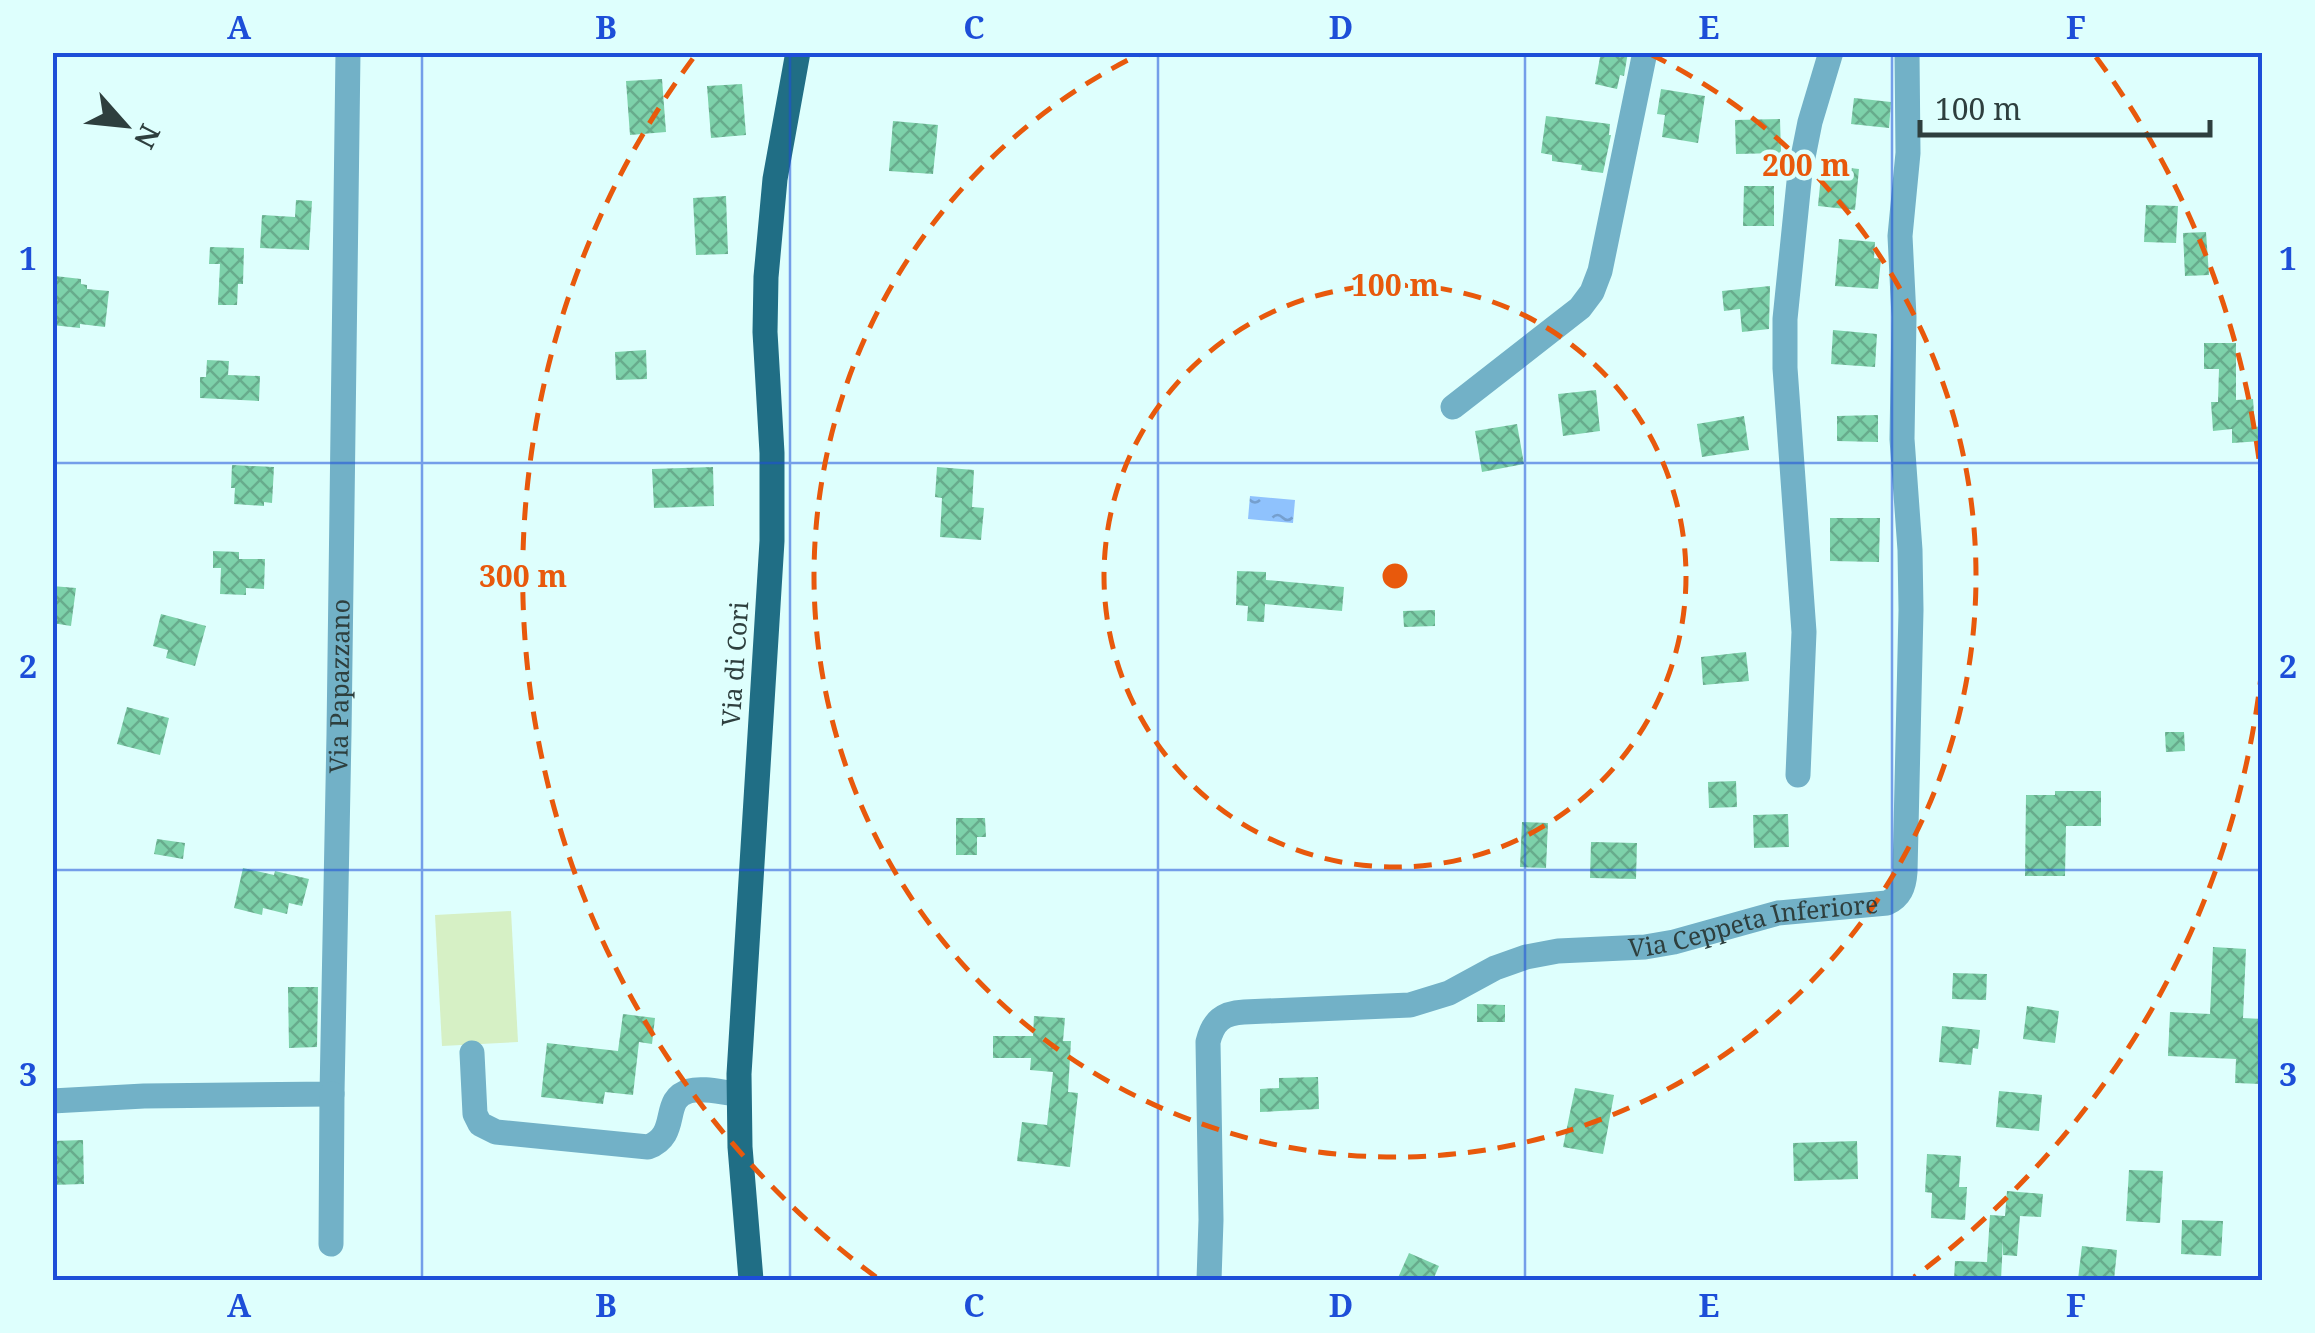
<svg xmlns="http://www.w3.org/2000/svg" width="2315" height="1333" font-family="'Noto Serif',serif">
  <style>
    .park { fill: #d6f0c5 }
    .water { fill: url(#water-ripples) }
    .building { fill: url(#building-cross-hatch) }
    .lines { fill: none; stroke-linecap: round; stroke-linejoin: round }
    .minor { stroke: #72b1c7; stroke-width: 25 }
    .major { stroke: #206e85; stroke-width: 25 }
    .grid { fill: none; stroke: #1d4ed8; stroke-width: 2.5; stroke-opacity: 0.55 }
    .ring { fill: none; stroke: #e8590c; stroke-width: 5; stroke-dasharray: 18 12 }
    .labels { text-anchor: middle; stroke-width: 9; stroke-linejoin: round; paint-order: stroke }
    .street-label { font-size: 25px; fill: #2e3f3e; stroke: #defffd }
    .centre { fill: #e8590c; stroke: #defffd; stroke-width: 5 }
    .ring-label { font-size: 30px; text-anchor: middle; font-weight: bold; fill: #e8590c; stroke: #defffd; stroke-width: 9; stroke-linejoin: round; paint-order: stroke }
    .neatline { fill: none; stroke: #1d4ed8; stroke-width: 4 }
    .grid-label { font-size: 32px; text-anchor: middle; font-weight: bold; fill: #1d4ed8 }
  </style>
  <defs>
    <pattern id="water-ripples" width="26" height="14" patternUnits="userSpaceOnUse" patternTransform="scale(2.5)"><rect width="26" height="14" fill="#8fc2fd"/><path d="M2 4q2-2 4 0t4 0M15 11q2-2 4 0t4 0" fill="none" stroke="#759fce"/></pattern>
    <pattern id="building-cross-hatch" width="8" height="8" patternUnits="userSpaceOnUse" patternTransform="scale(2.5)"><rect width="8" height="8" fill="#7dd1aa"/><path d="M0 0l8 8M0 8l8-8" fill="none" stroke="#67ab8c"/></pattern>
  </defs>
  <rect width="100%" height="100%" fill="#defffd"/>
  <!-- park -->
  <path class="park" d="M511 911 518 1042 442 1046 435 915Z"/>
  <!-- water -->
  <path class="water" d="M1250 496 1295 500 1293 523 1248 519Z"/>
  <!-- building -->
  <g class="building">
    <path d="M1601 52H1628L1624 76 1620 75 1617 89 1595 84Z"/>
    <path d="M662 79 666 132 630 135 626 81Z"/>
    <path d="M742 84 746 135 711 138 707 86Z"/>
    <path d="M1661 89 1705 96 1698 143 1662 137 1665 115 1657 114Z"/>
    <path d="M1854 98 1891 102 1889 128 1851 124Z"/>
    <path d="M1546 116 1610 124 1609 135H1611L1603 173 1581 170 1582 165 1552 161V155L1541 153Z"/>
    <path d="M1780 119 1781 153 1736 154 1735 120Z"/>
    <path d="M893 121 938 125 933 174 889 171Z"/>
    <path d="M1822 165 1859 169 1855 210 1818 206Z"/>
    <path d="M1744 186H1774V226H1743Z"/>
    <path d="M726 196 728 254 696 255 693 198Z"/>
    <path d="M296 200 312 201 309 250 260 248 262 215 295 217Z"/>
    <path d="M2146 205 2178 206 2176 243 2144 242Z"/>
    <path d="M2206 232 2209 275 2185 276 2183 233Z"/>
    <path d="M1839 239 1875 242 1874 258 1881 259 1878 289 1835 286Z"/>
    <path d="M210 247 244 248 243 284H238L237 305H218L220 264H209Z"/>
    <path d="M55 276 81 279V284L87 285V289L109 291 105 327 80 324V328L52 325Z"/>
    <path d="M1770 286 1769 329 1742 332 1740 309 1724 311 1722 291Z"/>
    <path d="M1833 330 1877 334 1875 367 1831 364Z"/>
    <path d="M2204 343H2236V400L2253 399 2255 427 2262 426V441L2232 443V429L2213 431 2211 402H2218L2219 369H2204Z"/>
    <path d="M646 350 647 379 616 380 615 352Z"/>
    <path d="M207 360 229 361 228 375 260 376 259 401 200 398V377H206Z"/>
    <path d="M1596 390 1600 431 1563 436 1558 394Z"/>
    <path d="M1878 415V442L1837 441V416Z"/>
    <path d="M1744 416 1749 450 1702 457 1697 424Z"/>
    <path d="M1517 424 1524 464 1482 472 1475 431Z"/>
    <path d="M232 465 274 467 272 503 264 502V506L234 504 235 488H231Z"/>
    <path d="M713 467 714 506 654 508 652 469Z"/>
    <path d="M937 467 974 470 972 507 984 508 981 540 940 537 942 498 935 497Z"/>
    <path d="M1830 518H1880L1879 562 1830 561Z"/>
    <path d="M213 551 239 552V559H265L264 589 246 588V595L220 594 221 568H213Z"/>
    <path d="M1237 571 1266 572V580L1344 587 1342 611 1265 604 1264 622 1247 621 1248 606 1236 605Z"/>
    <path d="M52 586 76 588 71 626 52 623Z"/>
    <path d="M1435 610V626L1404 627 1403 611Z"/>
    <path d="M161 614 206 626 195 666 166 658 168 650 153 646Z"/>
    <path d="M1746 652 1749 681 1703 685 1701 657Z"/>
    <path d="M127 707 169 718 160 755 117 744Z"/>
    <path d="M2165 732H2184L2185 751 2166 752Z"/>
    <path d="M1736 781 1737 807 1709 808 1708 782Z"/>
    <path d="M2055 791H2101V826H2066L2065 876H2025L2026 795H2055Z"/>
    <path d="M1788 814 1789 847 1754 848 1753 815Z"/>
    <path d="M956 818H985L986 837H977V855H956Z"/>
    <path d="M1522 822 1548 823 1546 868 1520 867Z"/>
    <path d="M157 839 185 843 183 859 154 854Z"/>
    <path d="M1591 842 1637 843 1636 879 1590 878Z"/>
    <path d="M243 868 274 875 275 871 309 879 302 906 289 903 287 914 263 908 262 915 234 908Z"/>
    <path d="M2213 947 2246 949 2243 1018 2262 1019 2261 1084 2235 1083 2236 1059 2168 1056 2170 1012 2210 1014Z"/>
    <path d="M1953 973 1987 974 1986 1000 1952 999Z"/>
    <path d="M288 987H318L317 1047 289 1048Z"/>
    <path d="M1477 1004 1505 1005V1022H1477Z"/>
    <path d="M2027 1006 2059 1011 2055 1043 2023 1039Z"/>
    <path d="M623 1014 655 1018 652 1044 639 1042 633 1095 605 1092 603 1104 541 1097 547 1043 618 1051Z"/>
    <path d="M1034 1016 1065 1018 1063 1041H1071L1068 1092 1078 1093 1070 1167 1017 1161 1022 1122 1047 1125 1053 1072 1030 1070 1031 1058H993V1036H1033Z"/>
    <path d="M1942 1026 1980 1030 1978 1049 1973 1048 1971 1065 1939 1062Z"/>
    <path d="M1318 1077 1319 1109 1260 1112V1089L1279 1088V1078Z"/>
    <path d="M1575 1088 1614 1095 1603 1154 1563 1147Z"/>
    <path d="M1999 1091 2042 1095 2039 1131 1996 1127Z"/>
    <path d="M83 1140 84 1184 52 1185V1141Z"/>
    <path d="M1857 1141 1858 1179 1794 1181 1793 1143Z"/>
    <path d="M1927 1154 1961 1156 1959 1187H1967L1965 1220 1931 1218 1932 1193 1925 1192Z"/>
    <path d="M2129 1170 2163 1171 2160 1223 2126 1221Z"/>
    <path d="M2007 1191 2043 1194 2041 1217 2020 1216 2017 1256 2003 1255V1239L2001 1280H1954L1955 1261 1987 1262 1990 1215 2005 1216Z"/>
    <path d="M2182 1220 2223 1221 2221 1256 2181 1254Z"/>
    <path d="M2082 1246 2117 1250 2114 1280 2078 1279Z"/>
    <path d="M1409 1253 1439 1266 1433 1280H1397Z"/>
  </g>
  <g class="lines">
    <!-- minor -->
    <g class="minor">
      <path d="M1453 407 1580 308 1592 292 1600 271 1645 52"/>
      <path d="M1798 775 1804 632 1785 368V319L1800 172 1810 122 1831 52"/>
      <path d="M472 1053 475 1114 480 1124 496 1132 648 1147C681 1135 660 1099 689 1091 703 1087 724 1093 738 1094"/>
      <path id="s1" d="M52 1101 144 1096 332 1094 339 734 348 52"/>
      <path d="M331 1244 332 1094"/>
      <path id="s2" d="M1209 1280 1211 1220 1208 1042C1213 1021 1223 1013 1244 1012L1410 1005 1449 993 1495 968 1526 957 1558 951 1645 947 1674 942 1778 913 1887 903C1900 897 1904 887 1905 872L1911 610 1910 550 1902 439 1904 317 1900 236 1908 153 1907 52"/>
    </g>
    <!-- major -->
    <path class="major" d="M751 1280 740 1147 739 1074 772 541V453L765 332 766 277 775 179 798 52"/>
  </g>
  <!-- grid -->
  <path class="grid" d="M422 52V1280M790 52V1280M1158 52V1280M1525 52V1280M1892 52V1280M52 463H2262M52 870H2262"/>
  <!-- distance rings -->
  <g class="ring">
    <circle cx="1395" cy="576" r="291"/>
    <path d="M1650 54A581 581 0 1 1 1140 54"/>
    <path d="M2262 667A872 872 0 0 1 1914 1277M876 1277A872 872 0 0 1 694 57M2096 57A872 872 0 0 1 2262 485"/>
  </g>
  <g class="labels">
    <!-- street labels -->
    <g class="street-label">
      <text transform="translate(735 664) rotate(-86)" y="9">Via di Cori</text>
      <text dy="9" stroke="none"><textPath href="#s1" startOffset="688">Via Papazzano</textPath></text>
      <text dy="9" stroke="none"><textPath href="#s2" startOffset="812">Via Ceppeta Inferiore</textPath></text>
    </g>
  </g>
  <circle cx="1395" cy="576" r="15" class="centre"/>
  <g class="ring-label">
    <text x="1806" y="176">200 m</text>
    <text x="1395" y="296">100 m</text>
    <text x="523" y="587">300 m</text>
  </g>
  <!-- border -->
  <rect width="2315" height="1333" fill="none" stroke="#defffd" stroke-width="110"/>
  <!-- north arrow -->
  <g transform="translate(125 125) rotate(117)" stroke="#defffd" stroke-width="8" paint-order="stroke">
  <path d="M0-8L18 38L0 25L-18 38Z" fill="#2e3f3e"/>
  <text y="-15" font-size="28" font-weight="bold" text-anchor="middle" fill="#2e3f3e">N</text>
  </g>
  <!-- scale -->
  <path d="M1920 120v15h290v-15" fill="none" stroke="#2e3f3e" stroke-width="5"/>
  <text x="1935" y="120" font-size="30" fill="#2e3f3e" stroke="#defffd" stroke-width="8" paint-order="stroke">100 m</text>
  <rect x="55" y="55" width="2205" height="1223" class="neatline"/>
  <g class="grid-label">
    <text x="239" y="39">A</text>
    <text x="606" y="39">B</text>
    <text x="974" y="39">C</text>
    <text x="1341" y="39">D</text>
    <text x="1709" y="39">E</text>
    <text x="2076" y="39">F</text>
    <text x="28" y="270">1</text>
    <text x="2288" y="270">1</text>
    <text x="28" y="678">2</text>
    <text x="2288" y="678">2</text>
    <text x="28" y="1086">3</text>
    <text x="2288" y="1086">3</text>
    <text x="239" y="1317">A</text>
    <text x="606" y="1317">B</text>
    <text x="974" y="1317">C</text>
    <text x="1341" y="1317">D</text>
    <text x="1709" y="1317">E</text>
    <text x="2076" y="1317">F</text>
  </g>
</svg>
